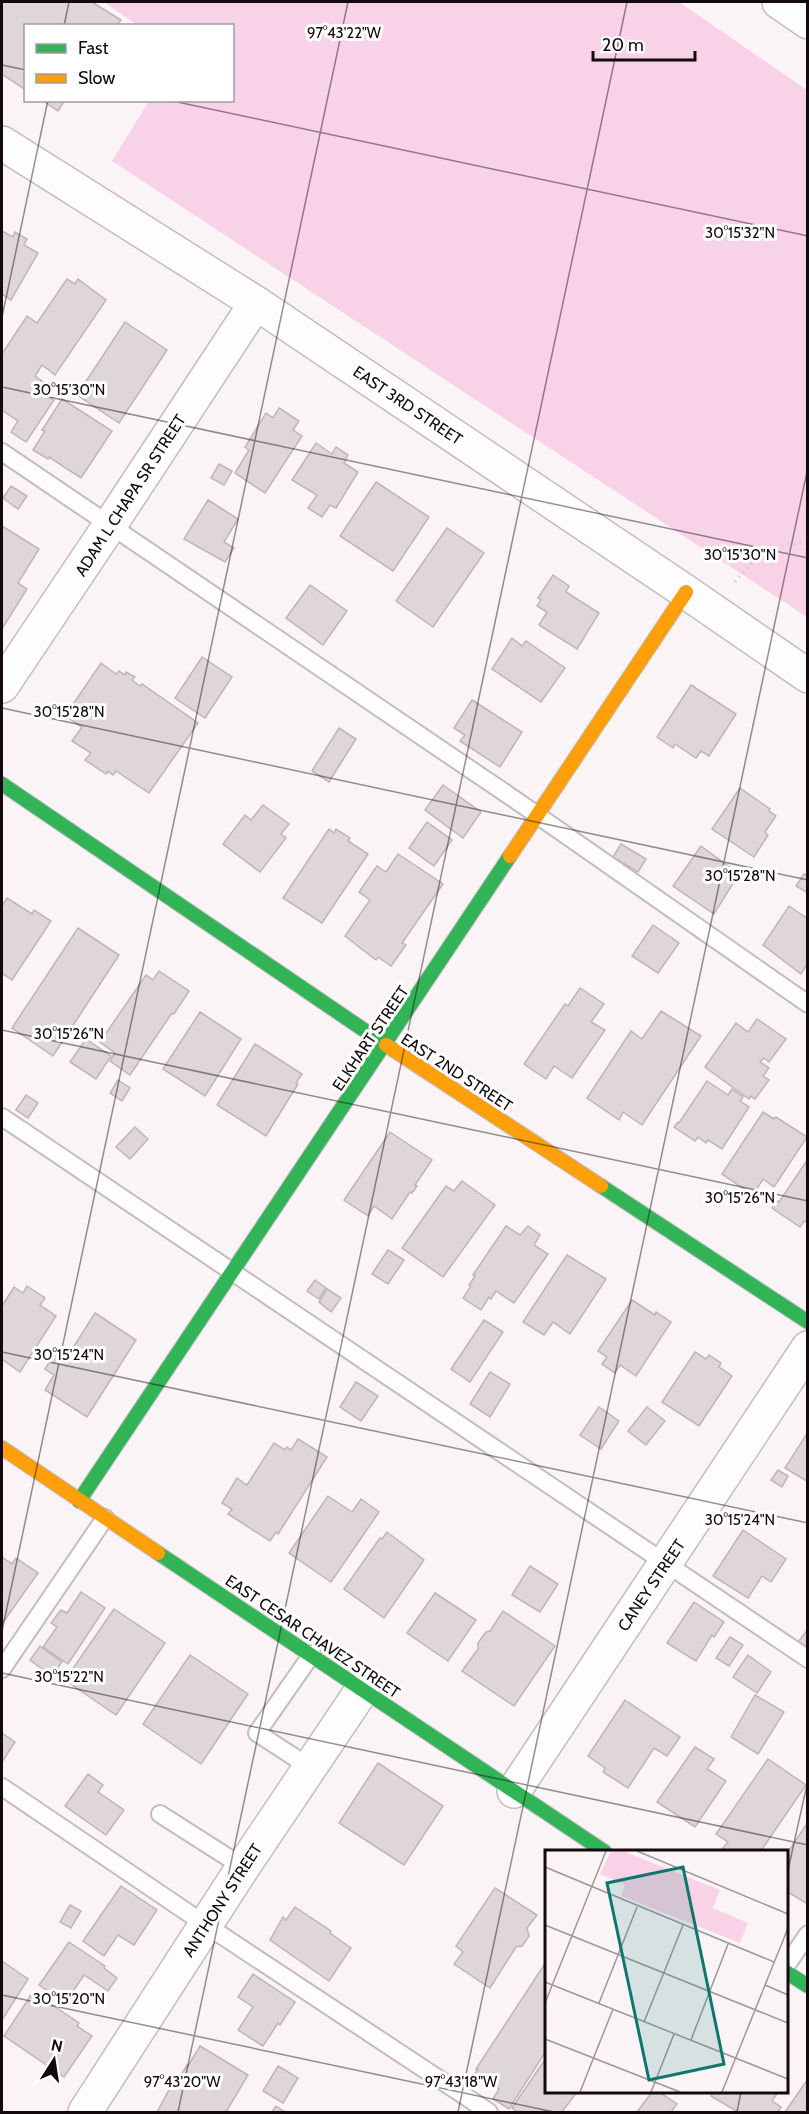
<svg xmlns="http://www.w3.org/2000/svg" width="809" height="2114" font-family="Cabin,sans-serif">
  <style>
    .green { fill: #f8d2e7 }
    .building { fill: #ded6da; stroke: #beb5b9; stroke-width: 1.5 }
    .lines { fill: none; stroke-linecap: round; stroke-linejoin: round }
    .lane-casing { stroke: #c4bcc0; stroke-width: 20 }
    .street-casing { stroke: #c4bcc0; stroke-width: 36 }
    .fast-casing { stroke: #c4bcc0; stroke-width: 16 }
    .slow-casing { stroke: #c4bcc0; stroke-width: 16 }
    .path { stroke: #d4d1d2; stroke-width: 4; stroke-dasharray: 1.5 4.5; stroke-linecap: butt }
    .lane { stroke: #fefdfe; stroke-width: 16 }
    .street { stroke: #fefdfe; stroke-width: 33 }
    .fast { stroke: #30b455; stroke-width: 14 }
    .slow { stroke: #ff9f0a; stroke-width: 14 }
    .ticks { fill: none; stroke: #130a0f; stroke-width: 1.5; stroke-opacity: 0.45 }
    .labels { text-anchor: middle; stroke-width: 6; stroke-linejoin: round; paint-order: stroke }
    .street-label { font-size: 16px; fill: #130a0f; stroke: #fff }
    .inset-road { fill: none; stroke: #9e969a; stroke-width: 1.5 }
    .view { fill: #0f766e; fill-opacity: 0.15; stroke: #0f766e; stroke-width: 3 }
    .inset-edge { fill: none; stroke: #130a0f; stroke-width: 3 }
    .ticks-label { font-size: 15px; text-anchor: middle; fill: #130a0f; stroke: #fff; stroke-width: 6; stroke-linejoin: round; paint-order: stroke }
  </style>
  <rect width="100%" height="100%" fill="#faf4f7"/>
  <!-- green -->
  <path class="green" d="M104 2H679L807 90V617L112 161 149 101 232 100V26L137 25Z"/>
  <!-- building -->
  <g class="building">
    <path d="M2 2H92L121 20 117 26H26V90L2 74Z"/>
    <path d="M42 100H65L58 111Z"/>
    <path d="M2 231 13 237 15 232 27 239 24 245 38 253 11 300 2 294Z"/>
    <path d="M67 279 75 284 78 279 106 300 55 375 42 365 35 376 46 384 41 392 54 400 26 442 11 432 18 421 2 410V354L27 316 37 323Z"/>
    <path d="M125 322 167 350 119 423 77 395Z"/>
    <path d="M62 399 112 431 81 478 49 457 48 459 33 450 45 431 42 430Z"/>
    <path d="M279 408 299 421 293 430 302 436 265 493 235 473 249 450 245 447 266 413 273 418Z"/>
    <path d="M316 443 332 454 336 447 348 455 344 463 358 472 336 508 330 505 322 517 308 508 317 495 292 480Z"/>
    <path d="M219 464 232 471 224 485 211 478Z"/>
    <path d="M376 482 429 517 393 571 340 536Z"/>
    <path d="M11 486 27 496 18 509 3 498Z"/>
    <path d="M208 500 238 519 224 542 234 548 225 562 184 539Z"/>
    <path d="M2 526 39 549 18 583 27 589 2 629Z"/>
    <path d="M447 528 484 553 433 627 396 601Z"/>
    <path d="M553 575 569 586 566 592 599 613 577 649 539 625 547 612 537 606 541 600 538 598Z"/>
    <path d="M310 585 347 611 323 645 286 618Z"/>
    <path d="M512 638 522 646 526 641 565 668 541 702 492 669Z"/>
    <path d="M202 657 232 677 205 718 175 698Z"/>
    <path d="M101 663 116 674 119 671 125 675 126 672 135 677 132 680 140 686 142 684 198 723 149 793 116 771 113 775 108 771 106 774 85 760 91 753 72 741 82 727 65 716Z"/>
    <path d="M691 685 736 714 709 756 701 751 696 758 675 744 673 748 657 737Z"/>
    <path d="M472 700 522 732 500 767 460 741 465 735 454 728Z"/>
    <path d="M339 728 356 739 329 782 312 771Z"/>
    <path d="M443 785 481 812 463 838 425 810Z"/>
    <path d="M740 788 770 809 769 811 776 816 765 832 768 835 754 857 712 829Z"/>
    <path d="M263 805 289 824 281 834 286 838 260 872 223 844 245 815 251 820Z"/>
    <path d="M427 822 452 840 434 866 409 848Z"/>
    <path d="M329 829 334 833 336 829 350 838 348 841 368 854 322 923 283 898Z"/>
    <path d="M621 844 646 859 638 872 613 857Z"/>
    <path d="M701 846 739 874 714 914 673 886Z"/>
    <path d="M398 854 443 884 402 943 406 945 391 966 378 957 376 960 345 936 370 900 359 892 377 866 386 872Z"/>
    <path d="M804 874 808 876V893L796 886Z"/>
    <path d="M7 898 32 914 34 910 51 921 12 980 2 973V906Z"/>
    <path d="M789 906 808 919V963L801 974 763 945Z"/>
    <path d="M653 925 679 943 658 973 632 956Z"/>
    <path d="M78 928 119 955 53 1056 12 1028Z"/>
    <path d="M159 971 189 991 174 1014 172 1013 130 1075 110 1061 115 1053 100 1042 146 975 153 980Z"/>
    <path d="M580 988 604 1004 591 1022 605 1030 572 1078 554 1066 546 1079 524 1064 565 1004 568 1006Z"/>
    <path d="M661 1011 701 1036 642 1125 623 1112 619 1120 587 1098 631 1031 642 1039Z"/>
    <path d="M200 1012 241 1039 205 1096 163 1069Z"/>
    <path d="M757 1019 786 1039 769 1062 764 1058 760 1062 769 1068 763 1076 769 1080 755 1099 750 1096 749 1099 705 1067 736 1023 748 1032Z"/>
    <path d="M86 1039 111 1056 96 1079 70 1062Z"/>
    <path d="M255 1044 302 1074 296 1083 298 1084 266 1136 217 1105Z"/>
    <path d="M118 1080 130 1088 122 1101 110 1093Z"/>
    <path d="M707 1081 728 1095 732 1089 743 1097 740 1101 749 1107 722 1149 708 1140 706 1143 698 1137 695 1141 674 1127 678 1122 679 1123Z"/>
    <path d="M26 1095 38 1103 28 1118 16 1110Z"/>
    <path d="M763 1112 774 1119 776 1117 807 1137 774 1187 763 1179 753 1195 722 1174Z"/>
    <path d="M135 1127 148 1139 130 1159 116 1147Z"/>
    <path d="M390 1132 432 1160 415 1185 417 1186 412 1193 410 1192 392 1219 374 1206 368 1216 344 1200Z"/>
    <path d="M806 1162 808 1163V1224L804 1221 800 1227 772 1208 777 1201 779 1202Z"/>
    <path d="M462 1181 495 1205 443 1277 402 1248 446 1186 454 1191Z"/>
    <path d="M506 1226 520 1235 528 1226 540 1235 534 1245 548 1254 514 1303 496 1291 491 1299 489 1297 481 1310 463 1298 471 1286 469 1285 475 1276 473 1275Z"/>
    <path d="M388 1250 404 1260 388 1284 372 1274Z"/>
    <path d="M567 1255 606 1279 570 1334 553 1322 544 1335 523 1322Z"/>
    <path d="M315 1280 326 1288 319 1299 307 1291Z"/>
    <path d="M27 1286 45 1298 40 1305 56 1316 20 1372 2 1359V1306L14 1287 23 1293Z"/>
    <path d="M327 1289 341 1298 331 1312 319 1302Z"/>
    <path d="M632 1300 655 1315 656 1312 671 1322 636 1376 620 1365 615 1373 602 1364 607 1357 598 1351Z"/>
    <path d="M95 1313 136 1340 87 1417 45 1390 54 1375 45 1369 59 1347 69 1354Z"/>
    <path d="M484 1320 503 1332 470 1382 451 1369Z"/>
    <path d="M695 1352 706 1359 709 1355 721 1363 719 1367 732 1376 699 1426 662 1402Z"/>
    <path d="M490 1372 510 1384 490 1417 470 1404Z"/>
    <path d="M356 1382 378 1396 361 1421 340 1407Z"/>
    <path d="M599 1407 619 1421 601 1449 580 1435Z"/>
    <path d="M647 1407 665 1421 646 1445 628 1431Z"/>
    <path d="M808 1432V1482L785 1468Z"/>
    <path d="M298 1439 327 1457 278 1534 276 1532 270 1541 228 1514 232 1509 222 1503 237 1478 247 1485 274 1443 285 1450 287 1447 291 1450Z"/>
    <path d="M778 1470 788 1476 782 1487 771 1480Z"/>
    <path d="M328 1496 352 1512 361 1499 379 1512 331 1582 289 1553Z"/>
    <path d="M743 1530 786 1559 771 1582 762 1576 748 1598 713 1576Z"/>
    <path d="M387 1532 424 1560 384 1618 344 1589 380 1538 382 1539Z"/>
    <path d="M2 1557 12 1564 16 1558 38 1573 2 1624Z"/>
    <path d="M530 1566 558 1584 540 1612 512 1595Z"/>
    <path d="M81 1592 105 1608 68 1664 43 1647 57 1627 51 1623 61 1610 67 1613Z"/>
    <path d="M435 1593 476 1620 448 1661 407 1633Z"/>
    <path d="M694 1602 724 1622 714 1637 712 1635 696 1661 667 1643Z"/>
    <path d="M114 1609 165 1643 116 1715 65 1680Z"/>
    <path d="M503 1611 555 1646 514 1706 462 1671 478 1649V1643L486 1632 490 1631Z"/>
    <path d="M808 1629V1651L797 1643Z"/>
    <path d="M730 1637 743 1645 729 1666 716 1658Z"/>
    <path d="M40 1646 62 1662 52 1676 30 1660Z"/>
    <path d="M190 1655 248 1694 201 1764 143 1724Z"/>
    <path d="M748 1655 771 1672 757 1693 733 1677Z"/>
    <path d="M755 1695 784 1712 758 1754 731 1737Z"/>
    <path d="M625 1700 680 1737 667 1756 654 1748 628 1788 603 1772 605 1768 588 1756Z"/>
    <path d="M2 1733 15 1742 2 1762Z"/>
    <path d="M695 1747 714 1759 707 1769 726 1781 695 1827 657 1802Z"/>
    <path d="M768 1759 806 1785 760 1852H729L723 1848 728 1842 716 1834Z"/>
    <path d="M378 1763 443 1806 404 1865 339 1823Z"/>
    <path d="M88 1774 103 1785 98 1792 124 1810 106 1835 65 1806Z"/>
    <path d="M808 1822V1900L806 1903 786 1891V1855Z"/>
    <path d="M121 1886 157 1910 134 1945 118 1935 104 1956 83 1941Z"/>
    <path d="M495 1888 537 1915 527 1928 529 1936 522 1946 516 1947 490 1988 454 1964 463 1952 456 1946Z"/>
    <path d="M70 1905 81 1911 71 1928 60 1922Z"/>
    <path d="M295 1907 331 1931 330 1933 351 1948 329 1981 270 1940 283 1917 286 1920Z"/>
    <path d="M69 1942 105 1966 104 1968 117 1978 108 1991 84 1975 65 2003 39 1985Z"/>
    <path d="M2 1961 28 1979 2 2020Z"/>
    <path d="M546 1962V2051L509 2109 493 2099 499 2089 475 2073 478 2070 476 2069Z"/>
    <path d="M253 1974 295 2002 280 2025 278 2023 263 2046 238 2030 253 2007 238 1997Z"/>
    <path d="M33 1992 79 2023 77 2026 92 2036 64 2077 4 2036Z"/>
    <path d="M200 2046 248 2075 226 2112H157L177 2075 180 2077 187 2065 188 2066Z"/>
    <path d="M544 2061 546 2063V2092H577L562 2112H518L512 2108Z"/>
    <path d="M278 2066 298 2078 283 2103 263 2091Z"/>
    <path d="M808 2079V2112H785Z"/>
    <path d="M652 2092H659L677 2104 671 2112H637Z"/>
    <path d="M714 2092H778L772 2101 781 2107 778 2112H738L711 2096Z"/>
    <path d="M276 2106 285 2112H272Z"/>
  </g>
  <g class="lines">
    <!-- lane casing -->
    <g class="lane-casing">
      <g id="lane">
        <path d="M2 452 514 799 808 1004"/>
        <path d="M2 1117 808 1659"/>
        <path d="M2 1669 105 1518"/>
        <path d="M311 1768 257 1733 312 1654"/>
        <path d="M2 1787 206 1925 489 2112"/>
        <path d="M160 1814 243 1867"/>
        <path d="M786 1966 808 1934"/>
      </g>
    </g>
    <!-- street casing -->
    <g class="street-casing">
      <g id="street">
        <path d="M779 2 808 22"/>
        <path d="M2 143 256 303 686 592 808 676"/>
        <path d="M2 686 110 525 256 303"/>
        <path d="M514 1791 808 1348"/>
        <path d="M85 2112 243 1867 362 1690"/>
      </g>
    </g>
    <!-- fast casing -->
    <g class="fast-casing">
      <g id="fast">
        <path d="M2 784 386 1045"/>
        <path d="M601 1186 808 1322"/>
        <path d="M79 1501 510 856"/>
        <path d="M158 1553 605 1852"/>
        <path d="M786 1972 808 1986"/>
      </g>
    </g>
    <!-- slow casing -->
    <g class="slow-casing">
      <g id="slow">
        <path d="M510 856 686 592"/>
        <path d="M386 1045 601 1186"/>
        <path d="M2 1448 158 1553"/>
      </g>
    </g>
    <!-- path -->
    <g class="path">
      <path d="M808 532V536"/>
      <path d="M735 582C754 558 775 541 808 543"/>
    </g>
    <!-- lane -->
    <use href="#lane" class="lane"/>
    <!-- street -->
    <use href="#street" class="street"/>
    <!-- fast -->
    <use href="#fast" class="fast"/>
    <!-- slow -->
    <use href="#slow" class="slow"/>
  </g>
  <!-- ticks -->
  <path class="ticks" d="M64 26 69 2M2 65 26 70M168 100 808 236M2 317 48 100M2 387 808 558M2 708 808 880M2 1030 808 1201M2 1352 808 1523M2 1631 348 2M2 1673 808 1845M786 1879 808 1780M2 1995 554 2112M178 2112 627 2M458 2112 808 467M737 2112 741 2092"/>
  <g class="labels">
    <!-- street labels -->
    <g class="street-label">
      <text transform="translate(408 405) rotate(34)" y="6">EAST 3RD STREET</text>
      <text transform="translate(130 495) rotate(-57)" y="6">ADAM L CHAPA SR STREET</text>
      <text transform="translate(370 1038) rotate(-56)" y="6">ELKHART STREET</text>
      <text transform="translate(457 1072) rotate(33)" y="6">EAST 2ND STREET</text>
      <text transform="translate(651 1585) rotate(-56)" y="6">CANEY STREET</text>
      <text transform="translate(313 1636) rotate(34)" y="6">EAST CESAR CHAVEZ STREET</text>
      <text transform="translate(222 1900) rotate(-57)" y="6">ANTHONY STREET</text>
    </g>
  </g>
  <!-- overview -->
  <g transform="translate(545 1850)">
    <rect width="243" height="243" fill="#faf4f7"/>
    <path d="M66 1H78L175 40 168 58 203 73 195 93 76 46 80 35 55 24Z" fill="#f8d2e7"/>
    <path class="inset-road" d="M92 1 243 64M0 17 229 112M0 75 243 173M0 132 243 229M220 135 243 145M0 153 61 1M54 153 92 57M99 172 138 75M0 189 135 242M146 190 183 94M35 242 68 159M106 242 129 184M177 242 243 78"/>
    <path class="view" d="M138 17 179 214 104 230 62 33Z"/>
    <rect width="243" height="243" class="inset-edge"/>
  </g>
  <g class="ticks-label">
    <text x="344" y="38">97°43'22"W</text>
    <text x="740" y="238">30°15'32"N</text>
    <text x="69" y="395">30°15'30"N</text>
    <text x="740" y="560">30°15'30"N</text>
    <text x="69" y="717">30°15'28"N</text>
    <text x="740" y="881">30°15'28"N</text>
    <text x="69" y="1039">30°15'26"N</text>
    <text x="740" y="1203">30°15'26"N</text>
    <text x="69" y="1360">30°15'24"N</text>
    <text x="740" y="1525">30°15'24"N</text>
    <text x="69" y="1682">30°15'22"N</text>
    <text x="69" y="2004">30°15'20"N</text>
    <text x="182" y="2087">97°43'20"W</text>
    <text x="461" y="2087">97°43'18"W</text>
  </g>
  <!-- border -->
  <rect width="809" height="2114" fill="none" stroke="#130a0f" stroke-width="6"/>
  <!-- legend -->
  <rect x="24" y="24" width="210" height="78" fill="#ffffff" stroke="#a19d9f" stroke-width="1.5"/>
  <rect x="36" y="44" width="30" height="9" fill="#30b455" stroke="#a19d9f" stroke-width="1.5"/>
  <text x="78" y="54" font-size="18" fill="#130a0f">Fast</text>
  <rect x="36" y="74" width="30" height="9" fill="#ff9f0a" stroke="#a19d9f" stroke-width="1.5"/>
  <text x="78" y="84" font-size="18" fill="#130a0f">Slow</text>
  <!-- north arrow -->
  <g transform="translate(54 2060) rotate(12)" stroke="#ffffff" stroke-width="4.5" paint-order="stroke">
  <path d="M0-4.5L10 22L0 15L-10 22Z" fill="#130a0f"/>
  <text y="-9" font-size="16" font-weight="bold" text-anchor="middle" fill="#130a0f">N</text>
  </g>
  <!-- scale -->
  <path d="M593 51v9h102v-9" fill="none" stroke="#130a0f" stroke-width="3"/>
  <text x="602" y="51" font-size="18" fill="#130a0f" stroke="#ffffff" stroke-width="4.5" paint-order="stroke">20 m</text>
</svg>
